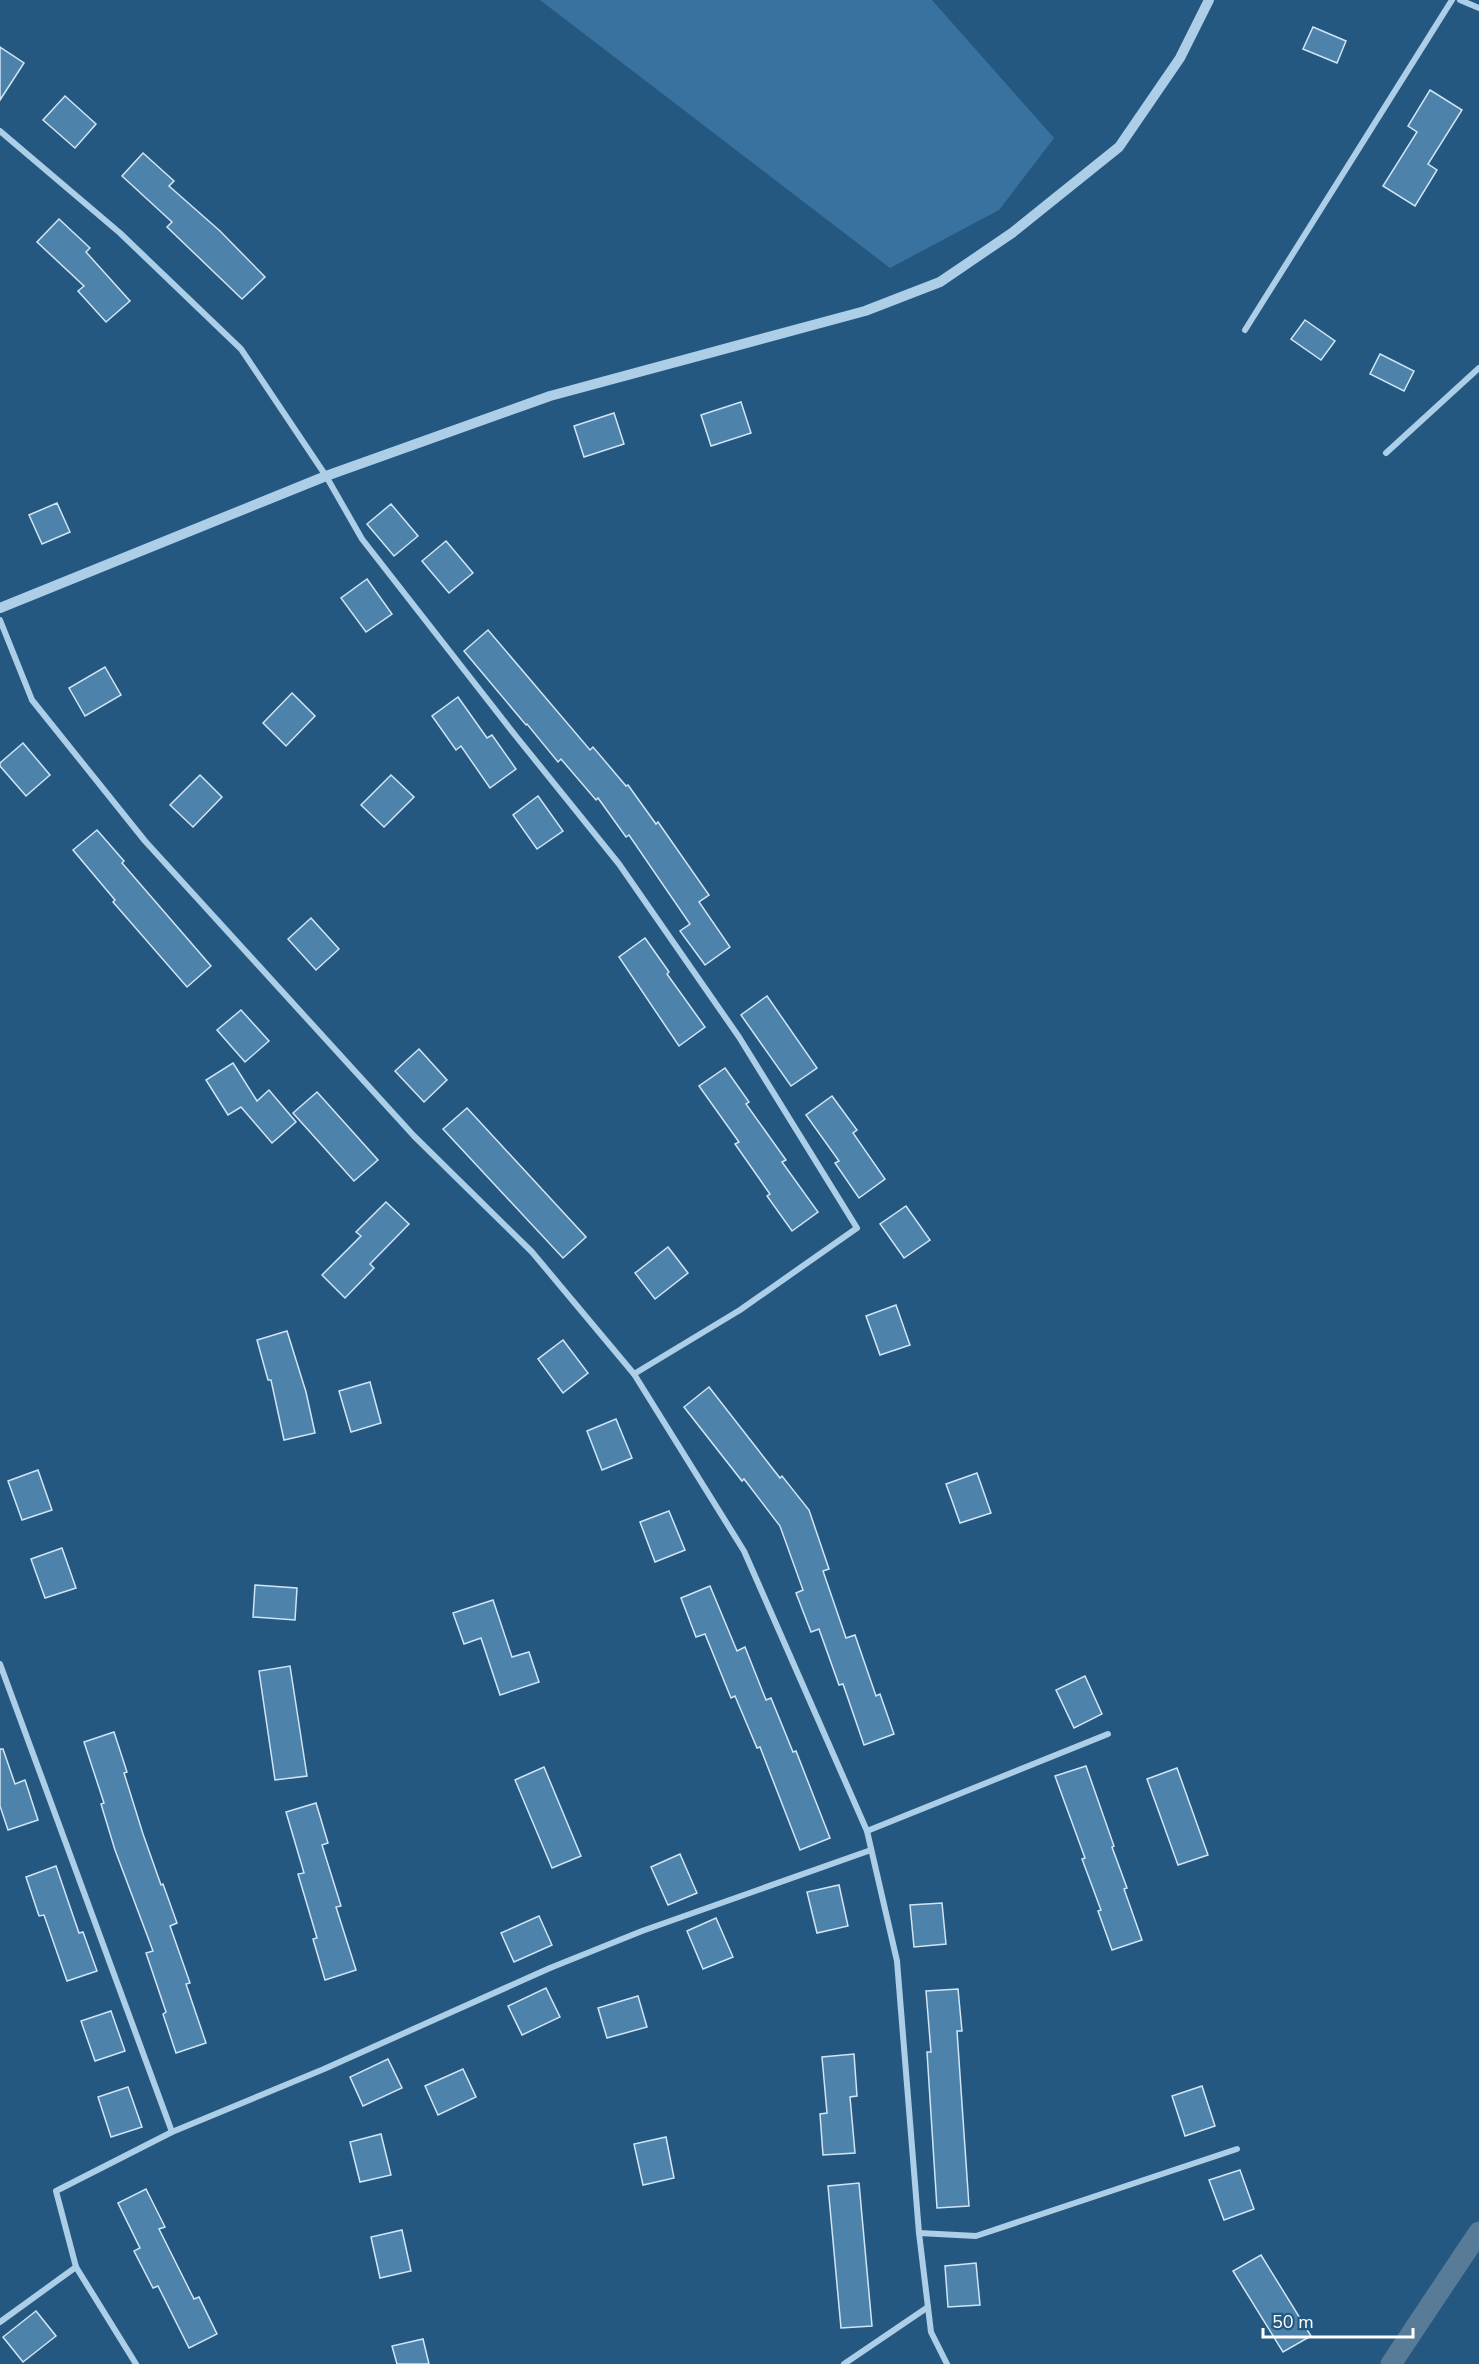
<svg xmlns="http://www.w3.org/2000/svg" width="1479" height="2364" font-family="'Nunito Sans',sans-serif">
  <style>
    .green { fill: #39729f }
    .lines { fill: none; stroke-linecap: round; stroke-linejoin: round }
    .canal { stroke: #587c98; stroke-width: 21 }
    .building { fill: #4d82aa; stroke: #d0e5f5; stroke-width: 1.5 }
    .minor { stroke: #accee7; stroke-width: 6 }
    .tertiary { stroke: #accee7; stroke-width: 10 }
  </style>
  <rect width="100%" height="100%" fill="#255881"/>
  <!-- green -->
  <path class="green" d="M540 0H932L1054 138 999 210 890 268Z"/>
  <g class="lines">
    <!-- canal -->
    <path class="canal" d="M1391 2364 1479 2232"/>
  </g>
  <!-- building -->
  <g class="building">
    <path d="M1313 27 1346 41 1337 63 1303 49Z"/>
    <path d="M0 47 24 63 0 100Z"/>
    <path d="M1430 90 1462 110 1428 164 1437 170 1415 206 1383 186 1417 132 1408 126Z"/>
    <path d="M65 96 96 124 75 148 43 120Z"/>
    <path d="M143 153 174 181 169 186 220 231 265 277 242 299 167 227 172 222 122 176Z"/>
    <path d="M59 219 90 248 86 252 130 301 106 322 78 291 84 286 37 242Z"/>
    <path d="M1305 320 1335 341 1321 360 1291 339Z"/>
    <path d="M1380 354 1414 371 1404 391 1370 374Z"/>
    <path d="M741 402 751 433 711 446 701 415Z"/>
    <path d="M614 413 624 444 584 457 574 426Z"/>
    <path d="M57 503 70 532 42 544 29 515Z"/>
    <path d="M391 504 418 536 394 556 367 524Z"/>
    <path d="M446 541 473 573 449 593 422 561Z"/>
    <path d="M367 579 392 614 366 632 341 598Z"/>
    <path d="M488 630 590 750 593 747 626 786 628 785 656 824 658 822 709 895 699 902 730 947 705 965 680 931 690 924 629 835 626 837 598 798 596 800 561 759 558 762 527 724 526 725 464 651Z"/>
    <path d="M105 667 121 695 85 716 69 688Z"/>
    <path d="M292 693 315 716 286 746 263 723Z"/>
    <path d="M458 697 487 738 492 735 516 769 490 788 461 746 456 750 432 716Z"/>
    <path d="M23 743 50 775 26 796 0 766V763Z"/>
    <path d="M200 775 222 797 193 827 170 805Z"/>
    <path d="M391 775 414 797 384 827 361 805Z"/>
    <path d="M538 796 563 831 537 849 513 815Z"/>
    <path d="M97 830 124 861 122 863 211 966 187 987 113 902 115 900 73 850Z"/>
    <path d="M311 918 339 949 316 970 288 939Z"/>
    <path d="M645 938 669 972 667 974 705 1027 679 1046 619 957Z"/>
    <path d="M767 996 817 1068 791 1086 741 1015Z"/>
    <path d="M241 1010 269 1041 245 1062 217 1030Z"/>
    <path d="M419 1049 447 1080 424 1102 395 1071Z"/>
    <path d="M233 1063 257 1101 269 1090 296 1122 272 1143 241 1107 228 1115 206 1080Z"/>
    <path d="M725 1068 749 1102 746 1104 786 1160 782 1162 818 1212 792 1231 767 1196 770 1194 735 1144 739 1142 699 1086Z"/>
    <path d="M317 1092 378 1160 354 1181 293 1113Z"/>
    <path d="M832 1096 857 1130 853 1133 885 1179 859 1198 835 1163 839 1161 806 1115Z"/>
    <path d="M467 1108 586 1237 563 1258 443 1129Z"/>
    <path d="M386 1202 409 1224 370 1264 374 1268 345 1298 322 1275 361 1236 356 1232Z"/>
    <path d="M906 1206 930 1240 904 1258 880 1224Z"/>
    <path d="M668 1247 688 1273 655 1299 635 1273Z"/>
    <path d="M896 1305 910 1345 880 1355 866 1316Z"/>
    <path d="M287 1331 306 1392 315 1433 284 1440 271 1380H268L257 1340Z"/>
    <path d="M563 1340 588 1373 563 1393 538 1359Z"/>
    <path d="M370 1382 381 1423 351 1432 339 1391Z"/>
    <path d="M709 1387 780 1478 782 1476 809 1510 829 1569 823 1571 846 1638 855 1635 876 1696 880 1694 894 1734 864 1745 843 1684 839 1685 819 1629 811 1632 796 1593 803 1590 780 1526 744 1479 742 1481 684 1407Z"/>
    <path d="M616 1419 632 1458 602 1470 587 1431Z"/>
    <path d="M38 1470 52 1510 22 1520 8 1481Z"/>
    <path d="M977 1473 991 1513 960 1523 946 1484Z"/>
    <path d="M669 1511 685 1550 655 1562 640 1522Z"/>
    <path d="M62 1548 76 1588 45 1598 31 1559Z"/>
    <path d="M255 1585 297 1588 295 1620 253 1617Z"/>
    <path d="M710 1586 737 1651 745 1647 766 1700 771 1698 793 1752 796 1751 830 1838 800 1850 760 1747 757 1748 735 1696 731 1698 705 1634 696 1637 681 1598Z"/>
    <path d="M493 1600 512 1657 529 1652 539 1682 500 1695 481 1638 464 1644 453 1613Z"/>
    <path d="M290 1666 307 1776 275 1780 259 1671Z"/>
    <path d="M1085 1676 1102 1714 1074 1728 1056 1690Z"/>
    <path d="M114 1732 127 1772 124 1773 143 1834 161 1885 163 1884 177 1923 170 1926 190 1983 186 1984 206 2043 176 2053 163 2014 166 2012 146 1953 153 1951 115 1850 101 1804 104 1803 84 1742Z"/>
    <path d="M0 1749H3L15 1784 25 1780 38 1820 8 1830 0 1806Z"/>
    <path d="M1086 1766 1114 1846 1112 1847 1127 1888 1124 1889 1142 1940 1112 1950 1098 1911 1101 1910 1082 1859 1085 1858 1055 1776Z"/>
    <path d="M544 1767 581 1856 552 1868 515 1780Z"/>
    <path d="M1177 1768 1208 1855 1178 1865 1147 1779Z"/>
    <path d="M316 1803 328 1843 322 1845 341 1906 336 1907 356 1970 325 1980 313 1939 317 1938 298 1874 304 1873 286 1812Z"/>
    <path d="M680 1854 697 1893 668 1905 651 1867Z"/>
    <path d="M56 1866 79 1933 83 1932 97 1971 67 1981 44 1915 39 1916 26 1877Z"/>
    <path d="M839 1885 848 1926 817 1933 807 1892Z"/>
    <path d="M942 1903 946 1944 914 1947 910 1905Z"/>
    <path d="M539 1916 552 1945 514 1962 501 1933Z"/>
    <path d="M716 1918 733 1957 703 1969 687 1931Z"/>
    <path d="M546 1988 560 2017 522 2035 508 2006Z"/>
    <path d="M958 1989 962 2031H957L969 2206 937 2208 927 2052H931L926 1991Z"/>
    <path d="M638 1996 647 2027 607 2038 598 2008Z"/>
    <path d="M111 2011 125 2051 95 2061 81 2021Z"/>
    <path d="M854 2054 857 2096 850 2097 855 2153 823 2155 820 2114 827 2113 822 2057Z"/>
    <path d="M388 2059 402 2088 363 2106 350 2077Z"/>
    <path d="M463 2069 476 2097 438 2115 425 2086Z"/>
    <path d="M1202 2086 1215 2126 1185 2136 1172 2096Z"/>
    <path d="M128 2087 142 2127 111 2137 98 2097Z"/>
    <path d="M381 2134 391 2175 360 2182 350 2142Z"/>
    <path d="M666 2137 674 2178 643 2185 634 2144Z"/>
    <path d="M1240 2170 1254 2209 1224 2220 1209 2180Z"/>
    <path d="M859 2183 872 2326 841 2328 828 2186Z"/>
    <path d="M146 2189 165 2227 159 2229 194 2299 199 2297 217 2334 189 2348 158 2286 153 2288 134 2251 140 2248 118 2203Z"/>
    <path d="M402 2230 411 2271 380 2278 371 2237Z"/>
    <path d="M1261 2255 1311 2336 1283 2352 1233 2271Z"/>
    <path d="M976 2263 980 2305 948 2307 945 2266Z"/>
    <path d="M36 2311 56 2336 23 2362 3 2337Z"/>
    <path d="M423 2339 429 2364H397L392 2346Z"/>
  </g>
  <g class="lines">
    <!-- minor -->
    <g class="minor">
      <path d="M1460 0 1479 8"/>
      <path d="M0 131 120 233 241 349 326 476 362 539 515 735 619 864 739 1037 857 1228 740 1310 634 1374"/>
      <path d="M1245 330 1452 0"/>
      <path d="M1386 453 1479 368"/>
      <path d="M0 620 32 700 145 841 414 1136 532 1252 634 1374 744 1551 867 1831 897 1961 919 2233 931 2332 947 2364"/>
      <path d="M0 1664 172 2132"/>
      <path d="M867 1831 1108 1734"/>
      <path d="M919 2233 976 2236 1237 2149"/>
      <path d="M0 2322 76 2267"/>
      <path d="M136 2364 76 2267 56 2191 172 2132 324 2069 550 1968 642 1931 871 1850"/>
      <path d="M844 2364 928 2307"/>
    </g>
    <!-- tertiary -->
    <path class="tertiary" d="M0 608 326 476 550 396 865 311 940 282 1012 233 1119 147 1180 58 1209 0"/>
  </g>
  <!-- scale -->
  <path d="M1263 2328v9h150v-9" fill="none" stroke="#ffffff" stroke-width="3"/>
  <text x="1272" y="2328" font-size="18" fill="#ffffff" stroke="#255881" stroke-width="4.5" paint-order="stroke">50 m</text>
</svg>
